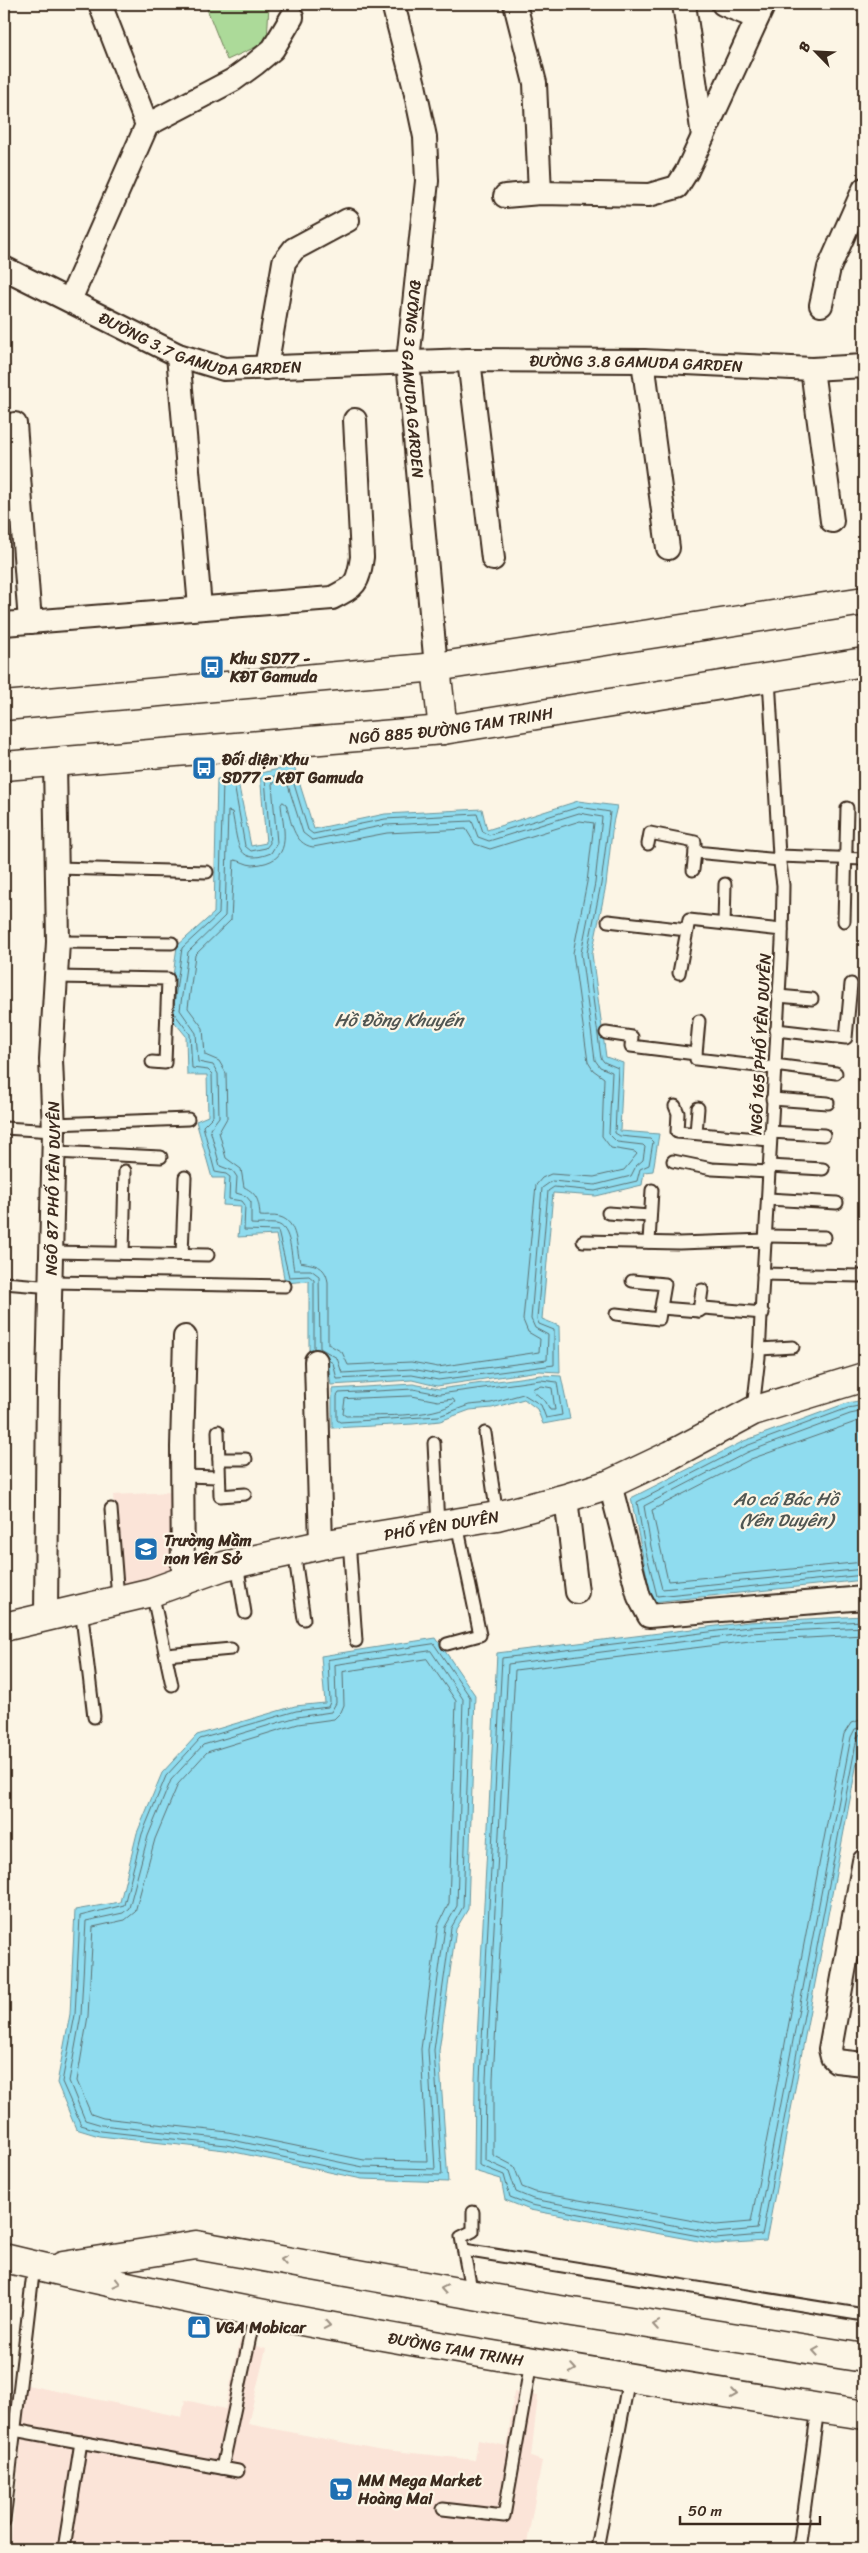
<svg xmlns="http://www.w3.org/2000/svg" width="868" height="2553" font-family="Sriracha,sans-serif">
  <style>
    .built { fill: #fbe4d8 }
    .green { fill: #acda99; stroke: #74825c }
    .water { fill: #8fdcef; stroke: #6d959b }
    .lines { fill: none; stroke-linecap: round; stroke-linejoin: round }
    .shore { stroke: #5d7172; stroke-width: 1 }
    .lane-casing { stroke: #3b2a1e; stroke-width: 15 }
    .street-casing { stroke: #3b2a1e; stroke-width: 26 }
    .secondary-casing { stroke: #3b2a1e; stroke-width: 31 }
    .lane { stroke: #fcf5e5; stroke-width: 11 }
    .street { stroke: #fcf5e5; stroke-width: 22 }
    .secondary { stroke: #fcf5e5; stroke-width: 28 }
    .oneway { stroke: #9c9082 }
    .labels { text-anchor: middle; stroke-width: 4.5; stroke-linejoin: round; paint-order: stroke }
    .street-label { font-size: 16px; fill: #3b2a1e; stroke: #fcf5e5 }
    .poi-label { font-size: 16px; font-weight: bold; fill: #3b2a1e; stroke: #fcf5e5; text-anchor: start }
    .water-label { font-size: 18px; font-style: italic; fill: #505652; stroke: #fcf5e5 }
  </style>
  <rect width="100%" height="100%" fill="#fcf5e5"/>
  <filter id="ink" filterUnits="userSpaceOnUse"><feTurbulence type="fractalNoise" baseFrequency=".02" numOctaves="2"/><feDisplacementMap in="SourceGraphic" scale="10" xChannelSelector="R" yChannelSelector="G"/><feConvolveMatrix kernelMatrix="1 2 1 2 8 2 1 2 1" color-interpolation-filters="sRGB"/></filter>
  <g filter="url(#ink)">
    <!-- built -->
    <g class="built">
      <path d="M171 1492 176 1574 121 1592 113 1495Z"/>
      <path d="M240 2341 266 2349 248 2424 377 2449 475 2460 478 2440 507 2446 514 2392 538 2396 531 2457 542 2461 526 2549H10L27 2385 182 2417 185 2400 225 2409Z"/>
    </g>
    <!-- green -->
    <path class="green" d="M205 4H269L267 42 227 60Z"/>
    <!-- water -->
    <g class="water">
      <path d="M294 766 314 829 385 814 482 809 487 830 578 801 617 806 613 823 606 885 592 954 606 1057 623 1063 620 1131 659 1134 653 1171 644 1172 642 1185 596 1196 553 1193 542 1319 559 1326 560 1372 539 1371 437 1386 412 1380 331 1385 328 1365 309 1356V1281L285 1283 276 1235 238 1237 241 1206 223 1205 225 1178H212L196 1121 208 1116 207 1075H187L186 1036 168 1014 177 946 214 913 217 779 237 777 251 846 266 843 260 773Z"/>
      <path d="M541 1375 561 1376 570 1419 543 1424 537 1409 524 1399 492 1408 470 1410 440 1421 413 1424 332 1428V1389L413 1384 439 1389Z"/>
      <path d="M864 1400V1580L652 1602 631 1498 744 1441 847 1403Z"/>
      <path d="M864 1616V1726L766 2241 715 2244 530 2210 505 2200 501 2179 474 2171 475 2079 497 1653 749 1622Z"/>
      <path d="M436 1638 475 1695 468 1909 456 1929 439 2051 448 2182 362 2179 225 2150 99 2136 76 2129 57 2083 70 2014 75 1910 120 1902 137 1833 162 1773 197 1735 295 1706 325 1703 321 1656Z"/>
    </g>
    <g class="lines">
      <!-- shore -->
      <g class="shore">
        <path d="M284 780 287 782 303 833 312 840 386 825 472 821 478 837 489 841 579 813 602 817 595 883 581 953 595 1060 600 1067 612 1072 609 1134 617 1142 643 1145 645 1147 643 1160 636 1166 631 1176 595 1185 552 1181 542 1188 531 1319 535 1328 548 1335 547 1360 438 1374 412 1369 342 1373 337 1358 320 1348 319 1276 311 1270H294C291 1258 292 1226 276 1224 267 1223 259 1225 251 1224V1202L246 1196 236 1193 237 1177 233 1171 220 1166 210 1129 219 1117 218 1074 213 1065 198 1062 196 1033 180 1010 188 952 225 916 228 811 232 812C238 838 234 868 271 853L277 843 272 784Z"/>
        <path d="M283 802 286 804C291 820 293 844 313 847L387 833 466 829 475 844 490 849 580 821 594 823 587 882 573 953 588 1062 593 1070 604 1078 602 1136 611 1148 635 1152 637 1154 624 1170 594 1177 551 1174 542 1178 536 1185 523 1320 528 1332 540 1339 539 1352 438 1367 411 1362 348 1365 342 1352 328 1344V1282C325 1264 314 1265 300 1262 296 1247 298 1222 280 1217 273 1215 266 1217 260 1216 259 1202 258 1194 244 1187L241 1169 226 1158 219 1132 227 1118 226 1073 219 1061 205 1055 203 1028 188 1008 195 955 231 920 234 860C240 860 246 865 253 865 294 862 284 834 281 805Z"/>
        <path d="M174 1005 182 948 219 914 223 783 234 784 245 846 251 851 266 848 270 843 265 778 289 773 291 774 308 830 313 834 385 819 477 814 483 832 489 835 579 807 610 812 601 884 587 953 601 1058 604 1062 618 1068 615 1133 620 1136 650 1139 653 1142 649 1165 640 1169 637 1181 595 1191 554 1187 548 1191 537 1319 539 1324 554 1330V1365L438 1380 412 1375 337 1379 333 1363 328 1360"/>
        <path d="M174 1013 190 1034 192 1068 208 1070 212 1074 213 1116 203 1126 215 1172 226 1174 230 1177 229 1199 242 1201 245 1205 244 1230 278 1231 289 1277 309 1276 314 1280V1349"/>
        <path d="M541 1380 557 1382 562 1415 546 1418 541 1405 523 1394 491 1403 469 1405 439 1416 340 1422 337 1420V1396L339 1393 413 1389 439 1394Z"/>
        <path d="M542 1386 552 1388 555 1410H550L546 1402 533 1391 534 1388Z"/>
        <path d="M412 1396 438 1401 453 1399 455 1402C435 1419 372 1415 346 1416L343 1414 345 1399Z"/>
        <path d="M864 1405 848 1408 746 1446 637 1502 645 1548 657 1596 864 1575"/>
        <path d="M864 1411 850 1414 748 1452 644 1506 651 1547 662 1589 864 1569"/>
        <path d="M864 1419 751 1459 652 1510 668 1581 864 1562"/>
        <path d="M864 1621 749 1627 502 1658 480 2079 479 2165 504 2175 510 2197 531 2205 715 2239 762 2235 857 1738 860 1734 864 1733"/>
        <path d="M864 1627 750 1633 508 1664 486 2079 485 2160 509 2171 516 2192 533 2199 715 2233 757 2229 851 1737 855 1729 864 1727"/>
        <path d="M864 1635 750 1641 515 1670 493 2079V2155L514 2166 522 2187 535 2192 716 2225 751 2222 844 1734 851 1723 864 1719"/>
        <path d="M434 1644 470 1697 463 1907 451 1928 434 2050 442 2175 362 2174 226 2145 101 2131 81 2125 62 2082 75 2015 80 1916 124 1905 142 1834 166 1776 200 1739 296 1711 328 1707 330 1702 328 1660Z"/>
        <path d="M431 1651 463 1699 457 1906 445 1927 428 2050 435 2169 363 2167 227 2139 102 2125 85 2120 69 2081 81 2015 86 1921 123 1913 129 1908 148 1836 171 1780 203 1745 297 1717 331 1712 336 1703 335 1665Z"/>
        <path d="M427 1659 456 1701 449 1903 438 1926 421 2049 427 2161 364 2160 228 2132 103 2118 91 2114 77 2081 88 2016 93 1927 125 1920 135 1912 155 1839 178 1784 207 1752 298 1724 334 1719 341 1712 344 1705 343 1672Z"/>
      </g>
      <!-- lane casing -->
      <g class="lane-casing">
        <g id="lane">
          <path d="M648 844 650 833 695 842V852L780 860"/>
          <path d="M779 856 864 859"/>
          <path d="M57 868 207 872"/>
          <path d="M693 870 695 852"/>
          <path d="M608 921 687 930"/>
          <path d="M844 921 847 808"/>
          <path d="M724 924 725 884"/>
          <path d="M58 942 172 943"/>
          <path d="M679 973 689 920 782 930"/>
          <path d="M56 977 168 979 165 1063 152 1062"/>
          <path d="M778 996 812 999"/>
          <path d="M776 1030 846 1038 851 984"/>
          <path d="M606 1033 632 1037 631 1046 696 1054V1059L774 1068"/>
          <path d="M696 1054 699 1021"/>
          <path d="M774 1065 836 1073"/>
          <path d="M772 1099 828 1103"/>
          <path d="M675 1106 678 1113 677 1132 770 1140"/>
          <path d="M53 1124 188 1119"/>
          <path d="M4 1128 54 1131"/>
          <path d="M770 1132 824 1135"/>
          <path d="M696 1133 698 1108"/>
          <path d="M54 1152 161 1157"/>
          <path d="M673 1161 712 1169 769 1172"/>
          <path d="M769 1166 823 1169"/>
          <path d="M768 1199 837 1203"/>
          <path d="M608 1213 650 1216"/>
          <path d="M767 1236 825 1237"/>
          <path d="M583 1241 679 1243 766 1240"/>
          <path d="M649 1242 652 1190"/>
          <path d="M52 1252 208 1255"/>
          <path d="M123 1253 125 1171"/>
          <path d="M182 1254 185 1177"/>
          <path d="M763 1274 860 1276"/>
          <path d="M52 1282 285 1286"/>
          <path d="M4 1283 52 1287"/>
          <path d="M661 1308 699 1311 704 1308 763 1313"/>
          <path d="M699 1311 702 1290"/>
          <path d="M616 1314 659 1319 665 1284 632 1281"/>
          <path d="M760 1349 793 1347"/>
          <path d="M753 1409 759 1357 762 1295 782 942 783 885 779 856 769 678"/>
          <path d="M218 1431 220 1496 245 1494"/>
          <path d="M485 1433 497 1516"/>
          <path d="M434 1443 438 1526"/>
          <path d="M219 1459H246"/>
          <path d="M182 1476 219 1477"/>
          <path d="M111 1509 118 1599"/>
          <path d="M349 1540 356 1641"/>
          <path d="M294 1551 304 1619"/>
          <path d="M237 1563 245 1613"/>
          <path d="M152 1592 172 1685"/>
          <path d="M81 1608 94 1717"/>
          <path d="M447 1644 480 1635 457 1524"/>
          <path d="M166 1655 231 1649"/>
          <path d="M464 2250 864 2315"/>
          <path d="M472 2294 461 2237 473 2231V2212"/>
          <path d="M14 2430 238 2471"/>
          <path d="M222 2468 255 2313"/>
          <path d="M443 2509 504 2516 531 2362"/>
          <path d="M4 2521 34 2265"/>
          <path d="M64 2549 81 2442"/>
          <path d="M597 2549 629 2378"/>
          <path d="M799 2549 818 2408"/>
        </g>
      </g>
      <!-- street casing -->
      <g class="street-casing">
        <g id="street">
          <path d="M100 4 147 125"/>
          <path id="s1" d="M393 4 414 85 425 137 427 181 408 361 436 667"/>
          <path d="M515 4 535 83 540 193"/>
          <path d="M684 4 703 136"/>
          <path d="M723 4 757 18"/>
          <path d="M505 196 540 193 649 195 677 187 687 171 764 4"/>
          <path id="s2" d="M4 268 178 355 224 369 469 360 643 361 812 369 864 366"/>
          <path d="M70 300 147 125 233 80 255 64 273 49 292 17"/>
          <path d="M821 305 829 268 864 189"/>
          <path d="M178 355 200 607"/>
          <path d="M469 360 493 559"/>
          <path d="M643 361 668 548"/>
          <path d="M266 368 284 262 294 249 348 220"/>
          <path d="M812 369 832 521"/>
          <path d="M15 424 30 622"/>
          <path d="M4 624 332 598C356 586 358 584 362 557L355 420"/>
          <path d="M316 1361 321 1545"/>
          <path d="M610 1484 639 1597 649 1616 864 1598"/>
          <path d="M566 1498 577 1592"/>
          <path d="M183 1579 182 1447 185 1337"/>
          <path id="s3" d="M46 1616 48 1382 54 1131 51 1060 58 942 55 762"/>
          <path d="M864 1861 830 2049 832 2057 836 2061 864 2064"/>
        </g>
      </g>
      <!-- secondary casing -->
      <g class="secondary-casing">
        <g id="secondary">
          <path d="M436 667 443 730"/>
          <path d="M4 706 436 667 864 601"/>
          <path id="s4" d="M4 766 443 730 864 662"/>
          <path id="s5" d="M4 1627 152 1592 224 1566 321 1545 497 1516 566 1498 610 1484 671 1455 753 1411 864 1377"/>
          <path id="s6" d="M4 2258C287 2326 576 2369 864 2415"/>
          <path d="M63 2266 196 2245 541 2307 864 2358"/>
        </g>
      </g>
      <!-- lane -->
      <use href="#lane" class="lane"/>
      <!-- street -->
      <use href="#street" class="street"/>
      <!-- secondary -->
      <use href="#secondary" class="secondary"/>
    </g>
    <!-- one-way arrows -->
    <defs><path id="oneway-chevron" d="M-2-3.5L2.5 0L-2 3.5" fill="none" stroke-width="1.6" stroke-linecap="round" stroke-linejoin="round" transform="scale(1.25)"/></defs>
    <g class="oneway">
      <use href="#oneway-chevron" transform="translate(284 2260) rotate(-170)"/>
      <use href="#oneway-chevron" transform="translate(117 2283) rotate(14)"/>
      <use href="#oneway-chevron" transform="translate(444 2289) rotate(-170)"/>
      <use href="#oneway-chevron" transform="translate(327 2325) rotate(10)"/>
      <use href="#oneway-chevron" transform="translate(656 2325) rotate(-171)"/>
      <use href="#oneway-chevron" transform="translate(816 2351) rotate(-171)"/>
      <use href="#oneway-chevron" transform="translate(573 2369) rotate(9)"/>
      <use href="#oneway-chevron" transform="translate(734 2394) rotate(9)"/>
    </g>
  </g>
  <!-- icons -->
  <defs>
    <g id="bus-square" transform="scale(1.25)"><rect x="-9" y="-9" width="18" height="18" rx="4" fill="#1f6fb2" stroke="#fcf5e5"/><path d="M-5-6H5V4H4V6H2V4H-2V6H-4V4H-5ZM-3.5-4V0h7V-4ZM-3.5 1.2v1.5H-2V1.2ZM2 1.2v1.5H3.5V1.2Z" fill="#fff"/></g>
    <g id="school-square" transform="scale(1.25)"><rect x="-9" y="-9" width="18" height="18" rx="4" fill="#1f6fb2" stroke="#fcf5e5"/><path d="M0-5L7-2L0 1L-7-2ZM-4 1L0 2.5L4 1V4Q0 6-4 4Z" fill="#fff"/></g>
    <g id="shop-square" transform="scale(1.25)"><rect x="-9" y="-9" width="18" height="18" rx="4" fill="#1f6fb2" stroke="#fcf5e5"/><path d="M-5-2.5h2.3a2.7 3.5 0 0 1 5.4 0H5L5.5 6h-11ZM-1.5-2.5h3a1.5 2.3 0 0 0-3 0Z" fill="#fff"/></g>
    <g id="supermarket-square" transform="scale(1.25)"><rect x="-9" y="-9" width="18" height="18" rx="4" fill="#1f6fb2" stroke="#fcf5e5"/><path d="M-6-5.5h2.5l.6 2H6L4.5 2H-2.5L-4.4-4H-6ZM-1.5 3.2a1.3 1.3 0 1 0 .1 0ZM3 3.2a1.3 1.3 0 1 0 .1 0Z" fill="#fff"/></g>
  </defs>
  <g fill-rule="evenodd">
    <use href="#bus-square" x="212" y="667"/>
    <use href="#bus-square" x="204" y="768"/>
    <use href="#school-square" x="146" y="1549"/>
    <use href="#shop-square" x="199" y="2327"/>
    <use href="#supermarket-square" x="341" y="2489"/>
  </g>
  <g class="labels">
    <!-- street labels -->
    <g class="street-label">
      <text dy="6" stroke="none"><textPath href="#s2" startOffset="214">ĐƯỜNG 3.7 GAMUDA GARDEN</textPath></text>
      <text dy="6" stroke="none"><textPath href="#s2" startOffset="655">ĐƯỜNG 3.8 GAMUDA GARDEN</textPath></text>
      <text dy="6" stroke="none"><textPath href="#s1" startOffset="380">ĐƯỜNG 3 GAMUDA GARDEN</textPath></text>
      <text dy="6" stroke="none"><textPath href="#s4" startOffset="449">NGÕ 885 ĐƯỜNG TAM TRINH</textPath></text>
      <text transform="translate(760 1044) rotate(-87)" y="6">NGÕ 165 PHỐ YÊN DUYÊN</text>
      <text dy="6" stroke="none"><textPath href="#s3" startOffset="428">NGÕ 87 PHỐ YÊN DUYÊN</textPath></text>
      <text dy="6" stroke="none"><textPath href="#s5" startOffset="450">PHỐ YÊN DUYÊN</textPath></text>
      <text dy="6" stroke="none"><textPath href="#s6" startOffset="461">ĐƯỜNG TAM TRINH</textPath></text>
    </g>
    <!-- poi labels -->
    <g class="poi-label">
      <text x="230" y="664">Khu SD77 -<tspan x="230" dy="18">KĐT Gamuda</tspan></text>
      <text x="222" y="765">Đối diện Khu<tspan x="222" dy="18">SD77 - KĐT Gamuda</tspan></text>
      <text x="164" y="1546">Trường Mầm<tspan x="164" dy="18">non Yên Sở</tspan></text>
      <text x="216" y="2333">VGA Mobicar</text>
      <text x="358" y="2486">MM Mega Market<tspan x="358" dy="18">Hoàng Mai</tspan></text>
    </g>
    <!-- water labels -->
    <g class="water-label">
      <text x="399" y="1026">Hồ Đồng Khuyến</text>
      <text x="786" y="1505">Ao cá Bác Hồ<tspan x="786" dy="21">(Yên Duyên)</tspan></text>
    </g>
  </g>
  <!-- margin -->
  <rect width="868" height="2553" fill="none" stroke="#fcf5e5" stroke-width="20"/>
  <rect x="10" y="10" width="848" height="2533" fill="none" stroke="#3b2a1e" stroke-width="2" filter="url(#ink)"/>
  <!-- north arrow -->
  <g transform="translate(816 52) rotate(294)" stroke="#fcf5e5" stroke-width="4" paint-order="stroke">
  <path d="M0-4L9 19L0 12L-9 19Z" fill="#3b2a1e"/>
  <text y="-8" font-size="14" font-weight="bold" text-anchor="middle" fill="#3b2a1e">B</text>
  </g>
  <!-- scale -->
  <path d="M680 2516v8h140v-8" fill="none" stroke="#3b2a1e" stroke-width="2.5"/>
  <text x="688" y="2516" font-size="15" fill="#3b2a1e" stroke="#fcf5e5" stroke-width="4" paint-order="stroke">50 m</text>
</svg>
